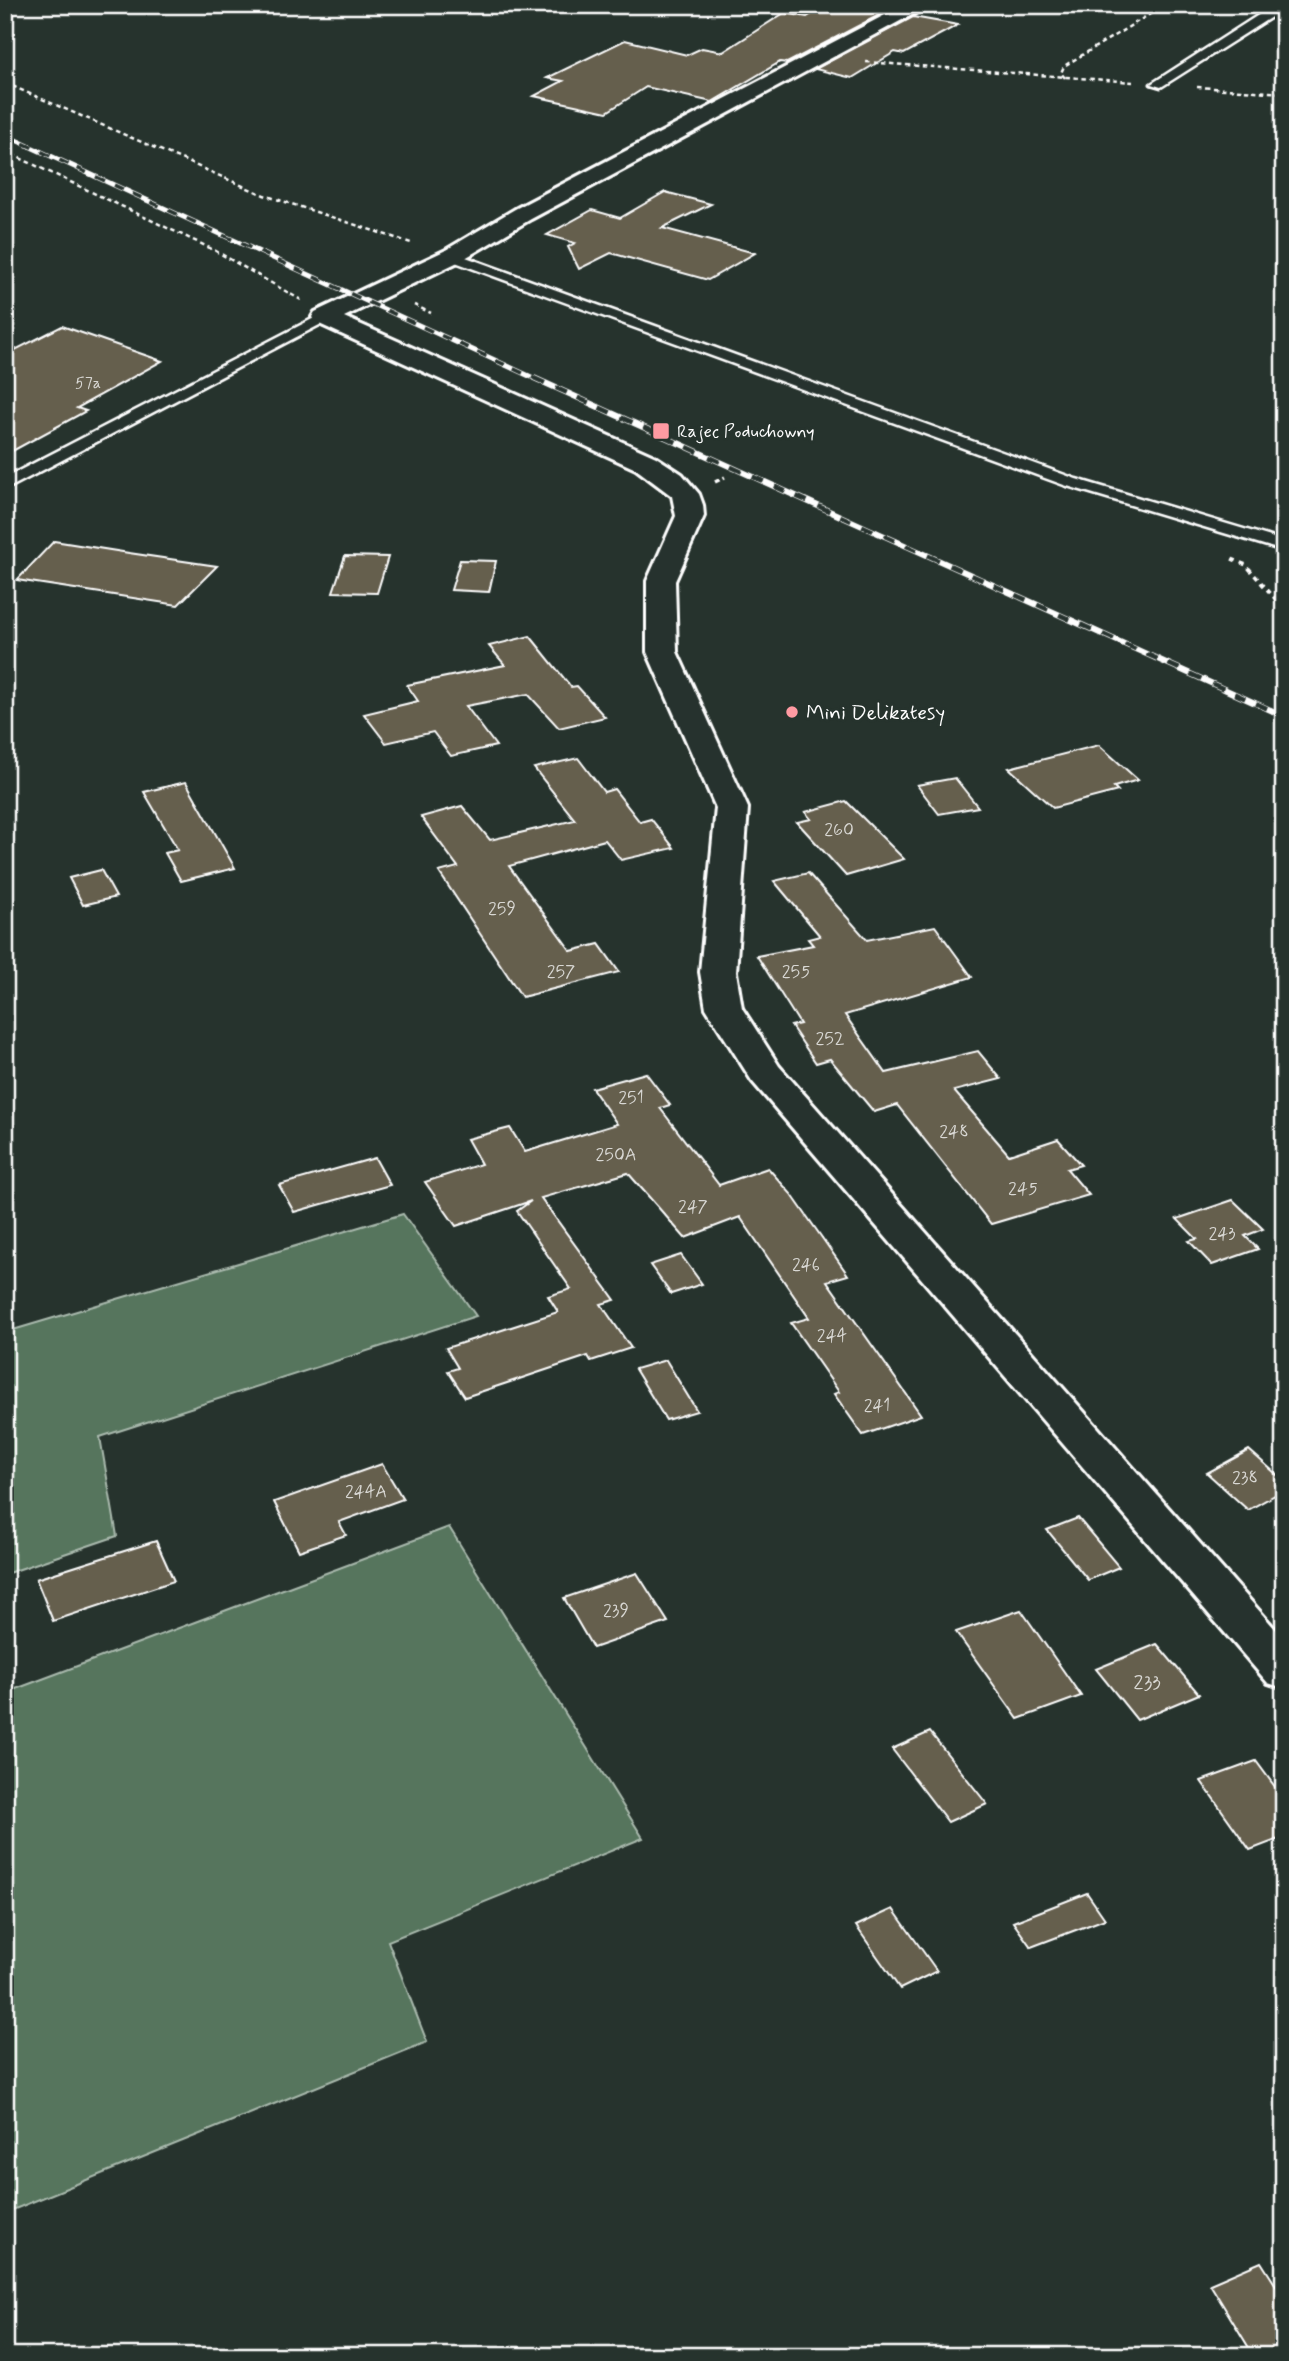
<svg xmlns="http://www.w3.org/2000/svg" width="1289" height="2361" font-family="Mynerve,sans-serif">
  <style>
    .green { fill: #56745d; stroke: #aabaae; stroke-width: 2 }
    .building { fill: #655e4e; stroke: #fff; stroke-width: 2 }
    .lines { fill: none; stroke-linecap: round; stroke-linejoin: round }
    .service-casing { stroke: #fff; stroke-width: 5 }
    .minor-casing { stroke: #fff; stroke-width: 6 }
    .path-far1 { stroke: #fff; stroke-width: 2.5; stroke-dasharray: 4.5 3.5; stroke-linecap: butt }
    .path { stroke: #fff; stroke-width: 3.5; stroke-dasharray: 5 4.5; stroke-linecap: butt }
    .service { fill: #26332d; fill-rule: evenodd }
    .minor { fill: #26332d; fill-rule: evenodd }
    .rail-far1-casing { stroke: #fff; stroke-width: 5 }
    .rail-casing { stroke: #fff; stroke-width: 6 }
    .rail-far1 { stroke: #26332d; stroke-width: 3.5; stroke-dasharray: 10; stroke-linecap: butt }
    .rail { stroke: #26332d; stroke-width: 4.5; stroke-dasharray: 12; stroke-linecap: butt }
    .poi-dot { fill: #ff9aa2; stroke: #26332d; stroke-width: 2.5 }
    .labels { text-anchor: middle; stroke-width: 6; stroke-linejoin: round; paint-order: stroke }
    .far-number-label { font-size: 16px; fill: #d8d7d3 }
    .far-poi-label { font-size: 18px; fill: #fff; stroke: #26332d; text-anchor: start }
    .number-label { font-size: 18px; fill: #d8d7d3 }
    .poi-label { font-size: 21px; fill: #fff; stroke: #26332d; text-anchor: start }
    .near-number-label { font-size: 21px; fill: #d8d7d3 }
  </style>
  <rect width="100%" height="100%" fill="#26332d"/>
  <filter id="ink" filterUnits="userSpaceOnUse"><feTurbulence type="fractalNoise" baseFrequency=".0143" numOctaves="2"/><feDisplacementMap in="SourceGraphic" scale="14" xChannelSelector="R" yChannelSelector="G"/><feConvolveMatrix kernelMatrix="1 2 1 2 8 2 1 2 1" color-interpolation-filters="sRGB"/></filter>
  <g filter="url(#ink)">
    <!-- green -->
    <g class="green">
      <path d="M403 1214 476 1316 100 1437 117 1536 5 1574V1313L13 1330Z"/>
      <path d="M449 1527 643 1838 388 1941 427 2042 5 2213V1693Z"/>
    </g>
    <!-- building -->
    <g class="building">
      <path d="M827 5H850L885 12 787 63 780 62 712 102 646 87 607 112 534 96 563 81 547 78 625 40 687 55 702 48 723 52 784 13 807 17Z"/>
      <path d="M913 17 958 25 904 54 895 52 852 78 815 69Z"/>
      <path d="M665 192 711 204 662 228 755 253 708 280 611 253 579 269 568 247 575 243 547 235 592 210 620 218Z"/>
      <path d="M62 326 162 361 77 408 86 411 5 455V355Z"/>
      <path d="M54 541 129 553 217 566 178 605 17 580Z"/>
      <path d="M345 556 388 557 377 593 333 592Z"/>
      <path d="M460 560 496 561 489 592 451 590Z"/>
      <path d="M530 636 571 687 577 686 605 717 559 728 528 694 466 706 496 746 451 756 433 732 386 743 364 714 418 701 407 685 505 665 489 646Z"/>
      <path d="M1099 745 1138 780 1114 787 1118 791 1053 808 1009 768Z"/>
      <path d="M578 758 604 792 614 789 640 822 651 819 674 848 621 860 605 840 509 866 571 951 599 944 619 972 522 997 439 872 458 867 421 817 462 806 490 840 575 820 534 768Z"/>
      <path d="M955 778 978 807 939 814 917 785Z"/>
      <path d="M186 782 235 868 181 881 165 853 178 850 144 792Z"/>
      <path d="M846 801 904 859 846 876 797 822 811 819 805 812Z"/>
      <path d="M101 870 116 897 83 905 69 878Z"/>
      <path d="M808 873 867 940 935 926 972 977 845 1015 886 1073 978 1051 1001 1079 954 1091 1009 1155 1058 1139 1081 1165 1067 1169 1089 1195 991 1224 897 1105 874 1112 830 1059 816 1063 791 1026 800 1024 757 956 813 945 808 939 820 936 774 881Z"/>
      <path d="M646 1073 670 1105 660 1108 719 1185 768 1168 792 1195 848 1275 827 1281 921 1415 863 1435 834 1394 839 1392 791 1323 809 1318 740 1217 685 1238 628 1173 541 1198 615 1300 601 1304 631 1348 591 1361 588 1356 465 1397 448 1371 458 1368 446 1348 558 1312 548 1296 571 1289 517 1211 531 1201 456 1226 425 1182 481 1164 467 1139 510 1128 525 1152 617 1124 592 1088Z"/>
      <path d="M375 1158 390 1185 294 1212 279 1185Z"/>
      <path d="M1233 1200 1263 1229 1245 1236 1258 1249 1212 1265 1189 1241 1197 1239 1177 1219Z"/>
      <path d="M681 1255 702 1284 671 1294 650 1265Z"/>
      <path d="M666 1360 697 1411 666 1420 635 1369Z"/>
      <path d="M1249 1450 1284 1481V1490L1248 1510 1207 1473Z"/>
      <path d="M382 1464 403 1499 339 1522 346 1535 299 1551 274 1502Z"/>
      <path d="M1078 1518 1119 1567 1088 1580 1047 1530Z"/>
      <path d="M156 1541 174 1581 53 1621 36 1579Z"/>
      <path d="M637 1573 668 1622 593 1648 564 1598Z"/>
      <path d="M1021 1610 1081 1696 1018 1719 956 1632Z"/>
      <path d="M1157 1644 1199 1694 1137 1720 1096 1669Z"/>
      <path d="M930 1732 987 1804 948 1822 892 1749Z"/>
      <path d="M1256 1761 1284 1799V1837L1250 1850 1201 1781Z"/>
      <path d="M1087 1893 1105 1919 1031 1947 1013 1922Z"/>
      <path d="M893 1909 937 1971 900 1989 856 1926Z"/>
      <path d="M1261 2262 1284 2298V2356H1254L1210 2284Z"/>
    </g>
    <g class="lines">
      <!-- service casing -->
      <g class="service-casing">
        <g id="service">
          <path d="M1274 5H1284V9L1161 87 1151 84Z"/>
          <path d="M452 252 1076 479 1284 541V551L1064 485 447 259 445 256Z"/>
          <path d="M324 313 329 314V320L5 490V478Z"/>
        </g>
      </g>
      <!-- minor casing -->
      <g class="minor-casing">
        <path id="minor" d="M904 5H930L531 219 460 261 344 317 656 457 682 474 699 494 703 505 704 516 675 581 677 652 748 808 736 972 742 1008 779 1066 1284 1639V1688L1268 1683 752 1081 706 1008 700 972 716 808 647 652V581L676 516 672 496 636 469 315 322 312 317 315 312 444 251 515 209Z"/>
      </g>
      <!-- path-far1 -->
      <g class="path-far1">
        <path d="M866 62 1133 82"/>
        <path d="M1065 78 1061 73 1064 66 1165 5"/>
        <path d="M5 83 264 195 414 244"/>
        <path d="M1197 87 1284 93"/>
        <path d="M5 151 214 250 301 300"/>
        <path d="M414 305 431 313"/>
      </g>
      <!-- path -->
      <g class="path">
        <path d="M715 482 725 477"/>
        <path d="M1232 559 1246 565 1284 609"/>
      </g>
      <!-- service -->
      <use href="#service" class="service"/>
      <!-- minor -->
      <use href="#minor" class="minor"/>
      <!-- rail-far1 casing -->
      <g class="rail-far1-casing">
        <path id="rail-far1" d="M5 135 538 380"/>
      </g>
      <!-- rail casing -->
      <g class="rail-casing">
        <path id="rail" d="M534 378 1284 716"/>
      </g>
      <!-- rail-far1 -->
      <use href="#rail-far1" class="rail-far1"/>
      <!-- rail -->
      <use href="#rail" class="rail"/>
    </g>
  </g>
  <!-- markers -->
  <g class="poi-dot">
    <rect x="652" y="422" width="18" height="18" rx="3.5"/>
    <circle cx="792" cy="712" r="7"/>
  </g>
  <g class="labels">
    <!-- far-number labels -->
    <g class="far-number-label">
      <text x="88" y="388">57a</text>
    </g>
    <!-- far-poi labels -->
    <g class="far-poi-label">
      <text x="677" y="437">Rajec Poduchowny</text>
    </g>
    <!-- number labels -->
    <g class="number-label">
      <text x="839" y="835">260</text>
      <text x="502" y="914">259</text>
      <text x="561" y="977">257</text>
      <text x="796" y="977">255</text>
      <text x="830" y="1044">252</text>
      <text x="631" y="1103">251</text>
      <text x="954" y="1137">248</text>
      <text x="616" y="1160">250A</text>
      <text x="1023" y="1194">245</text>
      <text x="693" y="1212">247</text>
      <text x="1222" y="1239">243</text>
      <text x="806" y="1270">246</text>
      <text x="832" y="1341">244</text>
      <text x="877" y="1411">241</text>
      <text x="1245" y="1483">238</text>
      <text x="366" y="1497">244A</text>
      <text x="616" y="1616">239</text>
    </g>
    <!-- poi labels -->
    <g class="poi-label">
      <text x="806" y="719">Mini Delikatesy</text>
    </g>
    <!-- near-number labels -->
    <g class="near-number-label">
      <text x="1147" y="1689">233</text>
    </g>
  </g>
  <!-- margin -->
  <rect width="1289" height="2361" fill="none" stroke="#26332d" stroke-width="28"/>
  <rect x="14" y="14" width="1261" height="2333" fill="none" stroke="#fff" stroke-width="2.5" filter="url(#ink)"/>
</svg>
